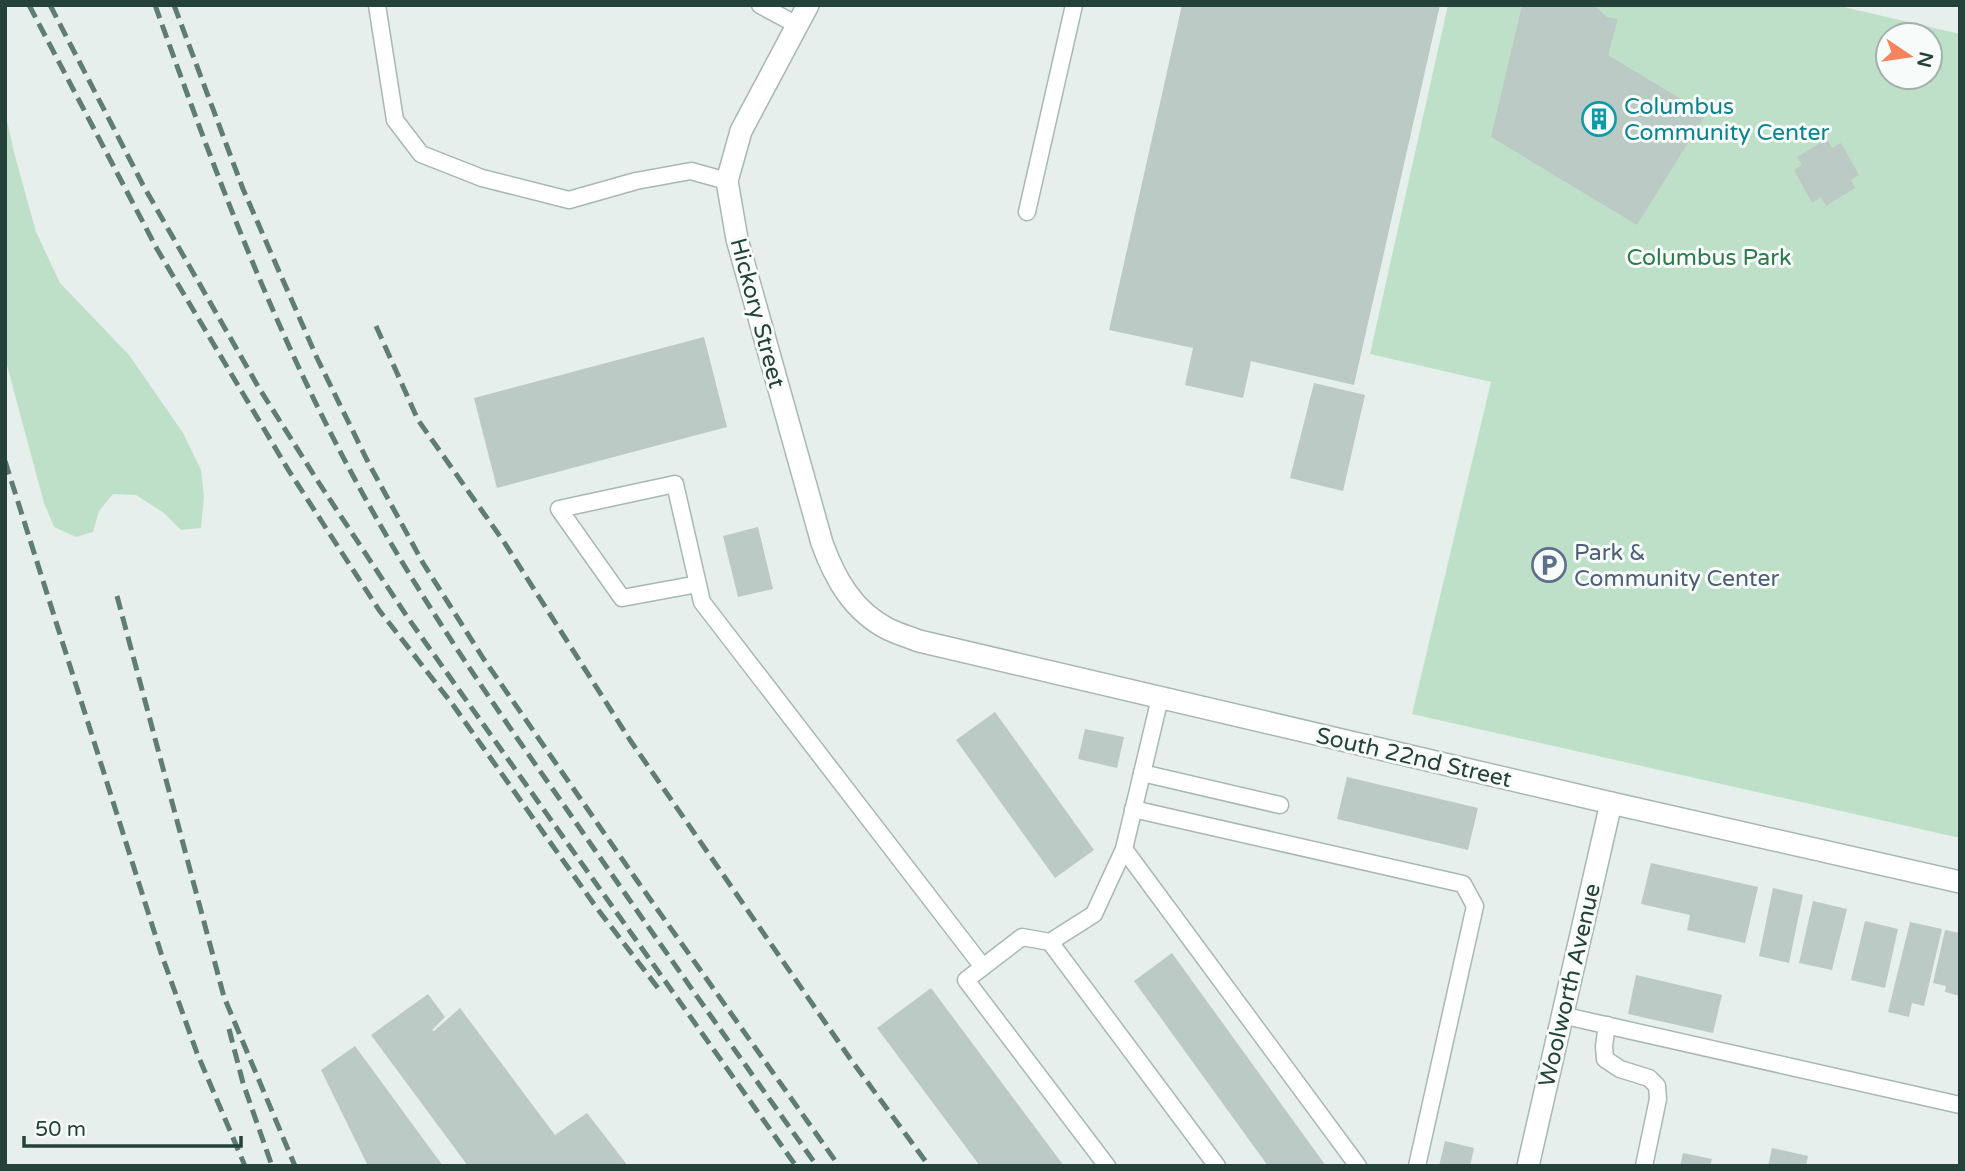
<svg xmlns="http://www.w3.org/2000/svg" width="1965" height="1171" font-family="'Varela Round',sans-serif">
  <style>
    .green { fill: #bfe0c8; fill-rule: evenodd }
    .building { fill: #bbcac4 }
    .lines { fill: none; stroke-linecap: round; stroke-linejoin: round }
    .lane-casing { stroke: #a8b8b2; stroke-width: 19 }
    .street-casing { stroke: #a8b8b2; stroke-width: 24 }
    .lane { stroke: #fff; stroke-width: 16 }
    .street { stroke: #fff; stroke-width: 21 }
    .rail { stroke: #5f7d75; stroke-width: 5; stroke-dasharray: 14 7; stroke-linecap: butt }
    .labels { text-anchor: middle; stroke-width: 6; stroke-linejoin: round; paint-order: stroke }
    .culture-label { font-size: 23px; fill: #0d838f; stroke: #f7fbf9; text-anchor: start }
    .park-label { font-size: 23px; fill: #2d7a4b; stroke: #f7fbf9 }
    .street-label { font-size: 23px; fill: #24423a; stroke: #f7fbf9 }
    .service-label { font-size: 23px; fill: #4e5e75; stroke: #f7fbf9; text-anchor: start }
  </style>
  <rect width="100%" height="100%" fill="#e6efeb"/>
  <!-- green -->
  <g class="green">
    <path d="M1448 5H1835L1960 34V838L1412 714 1491 382 1370 354ZM1888 35H1930V77H1888Z"/>
    <path d="M5 112 15 156 36 232 60 283 129 355 183 433 201 470 204 496 201 528 181 530 164 513 136 495 113 494 99 511 93 532 76 537 54 527 44 503 5 358Z"/>
  </g>
  <!-- building -->
  <g class="building">
    <path d="M1182 5H1440L1354 385 1251 361 1243 398 1185 385 1193 348 1109 330Z"/>
    <path d="M1522 5H1594L1607 17 1618 19 1608 55 1706 114 1637 225 1491 137Z"/>
    <path d="M1827 139 1832 148 1841 143 1859 175 1851 180 1855 188 1826 206 1821 197 1812 203 1794 170 1802 165 1797 157Z"/>
    <path d="M704 337 727 427 497 488 474 398Z"/>
    <path d="M1314 383 1365 395 1343 491 1290 478Z"/>
    <path d="M758 527 773 589 738 597 723 536Z"/>
    <path d="M995 712 1094 850 1055 878 956 740Z"/>
    <path d="M1085 729 1124 737 1117 768 1078 759Z"/>
    <path d="M1347 777 1478 808 1468 850 1337 819Z"/>
    <path d="M1651 863 1758 887 1745 943 1687 930 1690 915 1641 904Z"/>
    <path d="M1773 888 1803 895 1789 963 1759 956Z"/>
    <path d="M1813 901 1847 909 1832 970 1799 963Z"/>
    <path d="M1865 921 1898 929 1885 988 1851 980Z"/>
    <path d="M1910 922 1942 929 1924 1006 1912 1003 1909 1017 1888 1012Z"/>
    <path d="M1945 930 1960 933V996L1945 992 1946 986 1933 983Z"/>
    <path d="M1172 953 1326 1166H1268L1134 981Z"/>
    <path d="M1636 975 1722 995 1713 1033 1628 1014Z"/>
    <path d="M931 988 1064 1166H980L877 1028Z"/>
    <path d="M428 994 445 1017 432 1030 434 1031 460 1008 555 1135 587 1113 628 1166H468L371 1035Z"/>
    <path d="M355 1046 443 1166H368L321 1070Z"/>
    <path d="M1445 1141 1474 1148 1470 1166H1439Z"/>
    <path d="M1772 1148 1808 1156 1806 1166H1768Z"/>
    <path d="M1683 1153 1712 1159 1710 1166H1680Z"/>
  </g>
  <g class="lines">
    <!-- lane casing -->
    <g class="lane-casing">
      <g id="lane">
        <path d="M377 5 395 120 421 154 482 178 569 200 636 181 691 171 727 181"/>
        <path d="M760 5 797 25"/>
        <path d="M1027 212 1074 5"/>
        <path d="M698 584 622 598 559 509 675 484 702 602 983 967"/>
        <path d="M1142 773 1280 805"/>
        <path d="M1133 809 1463 884 1475 906 1417 1166"/>
        <path d="M1124 849 1358 1166"/>
        <path d="M1050 942 1217 1166"/>
        <path d="M1561 1015 1960 1105"/>
        <path d="M1607 1025 1604 1046 1605 1059 1620 1069 1649 1078 1657 1086 1658 1099 1644 1166"/>
        <path d="M1107 1166 966 980 1022 937 1050 942 1094 914 1124 849 1160 698"/>
      </g>
    </g>
    <!-- street casing -->
    <g class="street-casing">
      <g id="street">
        <path d="M808 5 741 131 727 181 737 239 822 543C835 579 853 611 888 629 898 634 909 637 919 641L1611 803 1960 882"/>
        <path d="M1528 1166 1611 803"/>
      </g>
    </g>
    <!-- lane -->
    <use href="#lane" class="lane"/>
    <!-- street -->
    <use href="#street" class="street"/>
    <!-- rail -->
    <g class="rail">
      <path d="M29 5 157 249 289 471 379 610 453 705 596 907 658 988"/>
      <path d="M50 5 143 185 259 388 319 483 408 618 796 1166"/>
      <path d="M155 5C212 164 271 323 351 472 412 587 486 694 561 801 645 923 731 1045 817 1166"/>
      <path d="M174 5 243 189 317 358 369 464 423 563 483 658 638 882 839 1166"/>
      <path d="M376 326 418 420 504 542 630 740 849 1057 929 1166"/>
      <path d="M5 461 161 953 197 1053 245 1166"/>
      <path d="M117 596 224 997 295 1166"/>
      <path d="M229 1029 243 1083 272 1166"/>
    </g>
  </g>
  <!-- icons -->
  <defs>
    <g id="building-ring" transform="scale(1.75)"><circle r="9.5" fill="#f7fbf9" stroke="#0f9aa8" stroke-width="1.5"/><path d="M-4-6H4V6H1V3H-1V6H-4ZM-2.5-4.3h1.7v1.8h-1.7ZM.8-4.3h1.7v1.8H.8ZM-2.5-1h1.7V.8h-1.7ZM.8-1h1.7V.8H.8Z" fill="#0f9aa8"/></g>
    <g id="parking-ring" transform="scale(1.75)"><circle r="9.5" fill="#f7fbf9" stroke="#5c6f8a" stroke-width="1.5"/><path d="M-3.5-5.5H1a3.5 3.5 0 0 1 0 7H-1V5.5H-3.5ZM-1-3.4V-.6H.8a1.4 1.4 0 0 0 0-2.8Z" fill="#5c6f8a"/></g>
  </defs>
  <g fill-rule="evenodd">
    <use href="#building-ring" x="1599" y="119"/>
    <use href="#parking-ring" x="1549" y="565"/>
  </g>
  <g class="labels">
    <!-- culture labels -->
    <g class="culture-label">
      <text x="1624" y="114">Columbus<tspan x="1624" dy="26">Community Center</tspan></text>
    </g>
    <!-- park labels -->
    <g class="park-label">
      <text x="1709" y="265">Columbus Park</text>
    </g>
    <!-- street labels -->
    <g class="street-label">
      <text transform="translate(758 313) rotate(75)" y="8">Hickory Street</text>
      <text transform="translate(1414 757) rotate(13)" y="8">South 22nd Street</text>
      <text transform="translate(1569 985) rotate(-77)" y="8">Woolworth Avenue</text>
    </g>
    <!-- service labels -->
    <g class="service-label">
      <text x="1574" y="560">Park &amp;<tspan x="1574" dy="26">Community Center</tspan></text>
    </g>
  </g>
  <!-- border -->
  <rect width="1965" height="1171" fill="none" stroke="#24423a" stroke-width="14"/>
  <!-- north arrow -->
  <g transform="translate(1909 56) rotate(103)"><circle r="33" fill="#f7fbf9" stroke="#a3b1ad" stroke-width="2"/>
  <path d="M0-5L12 26L0 18L-12 26Z" fill="#f4845f"/>
  <text y="-10" font-size="19" font-weight="bold" text-anchor="middle" fill="#24423a">N</text>
  </g>
  <!-- scale -->
  <path d="M24 1136v10h217v-10" fill="none" stroke="#24423a" stroke-width="3.5"/>
  <text x="35" y="1136" font-size="21" fill="#24423a" stroke="#f7fbf9" stroke-width="5" paint-order="stroke">50 m</text>
</svg>
